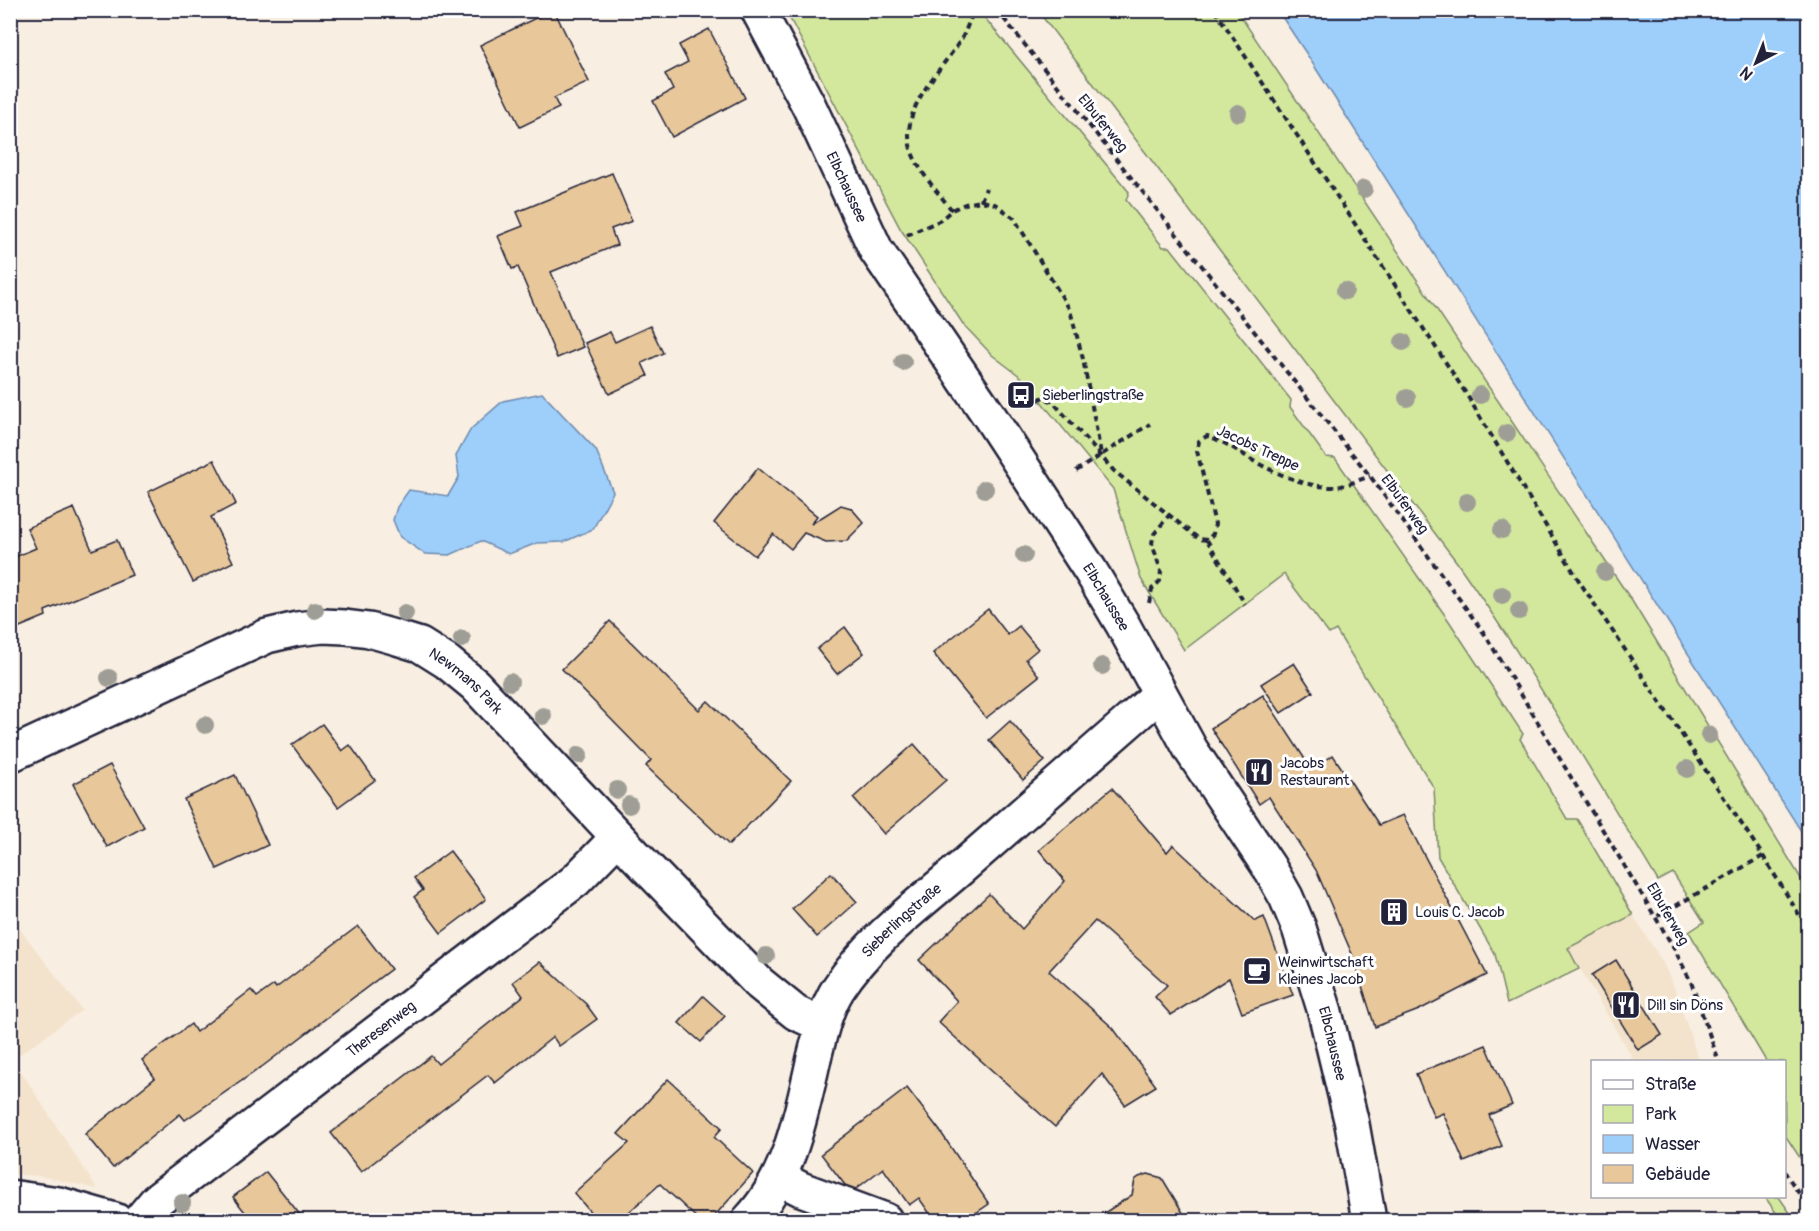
<svg xmlns="http://www.w3.org/2000/svg" width="1819" height="1231" font-family="Pangolin,sans-serif">
  <style>
    .built { fill: #f3e3cc }
    .green { fill: #d3e89d; stroke: #7a856c; stroke-width: 1.5 }
    .water { fill: #9ecefa; stroke: #6c89ae; stroke-width: 1.5 }
    .building { fill: #e8c89a; stroke: #22223b; stroke-width: 1.5 }
    .lines { fill: none; stroke-linecap: round; stroke-linejoin: round }
    .minor-casing { stroke: #22223b; stroke-width: 38 }
    .major-casing { stroke: #22223b; stroke-width: 38 }
    .path { stroke: #22223b; stroke-width: 4; stroke-dasharray: 6 4.5; stroke-linecap: butt }
    .minor { stroke: #fff; stroke-width: 33 }
    .major { stroke: #fff; stroke-width: 33 }
    .tree { fill: #9f9e96 }
    .labels { text-anchor: middle; stroke-width: 6; stroke-linejoin: round; paint-order: stroke }
    .street-label { font-size: 15px; fill: #22223b; stroke: #fff }
    .poi-label { font-size: 15px; fill: #22223b; stroke: #fff; text-anchor: start }
  </style>
  <rect width="100%" height="100%" fill="#f8eee1"/>
  <filter id="ink" filterUnits="userSpaceOnUse"><feTurbulence type="fractalNoise" baseFrequency=".0167" numOctaves="2"/><feDisplacementMap in="SourceGraphic" scale="12" xChannelSelector="R" yChannelSelector="G"/><feConvolveMatrix kernelMatrix="1 2 1 2 8 2 1 2 1" color-interpolation-filters="sRGB"/></filter>
  <g filter="url(#ink)">
    <!-- built -->
    <g class="built">
      <path d="M1633 915 1663 963 1674 987 1699 1061H1634L1568 948Z"/>
      <path d="M10 916 82 1010 13 1059 97 1189 41 1176 11 1174Z"/>
    </g>
    <!-- green -->
    <g class="green">
      <path d="M786 11H979L1129 192 1126 200 1163 247H1170L1291 400 1290 407 1326 457 1335 458 1449 621 1523 734 1520 739 1567 819H1577L1633 915 1568 948 1579 969 1507 1004 1495 954 1438 857 1434 788 1336 630 1329 634 1284 574 1184 650 1141 579 1113 489 1021 377 992 355 963 324 900 228Z"/>
      <path d="M1038 11H1237L1632 601 1808 890V1170L1785 1135 1784 1062 1766 1061 1689 932 1704 922 1673 873 1658 881C1593 773 1529 665 1456 561Z"/>
      <path d="M1765 1197H1779L1795 1220H1781Z"/>
    </g>
    <!-- water -->
    <g class="water">
      <path d="M1278 11H1808V842L1306 53Z"/>
      <path d="M542 393 596 450 613 492 593 529 564 542 537 543 509 554 481 541 450 555 425 554 400 537 393 520 397 507 409 490 448 496 459 477 456 456 471 429 503 401Z"/>
    </g>
    <!-- building -->
    <g class="building">
      <path d="M552 10H554L589 82 554 98 559 108 520 127 480 45Z"/>
      <path d="M709 29 745 98 672 137 653 101 673 90 665 74 688 62 679 45Z"/>
      <path d="M612 173 632 221 611 229 617 245 551 272 583 347 557 358 518 267 512 269 498 236 523 226 517 212Z"/>
      <path d="M650 326 663 353 642 363 648 376 609 394 585 343 610 332 615 342Z"/>
      <path d="M214 460 236 504 211 517 233 562 193 582 148 492Z"/>
      <path d="M758 468 817 516 811 524 841 505 851 508 864 523 846 541 826 542 804 533 791 549 773 534 755 556 714 523Z"/>
      <path d="M74 508 92 550 117 540 132 575 45 611 46 616 10 631V559L36 548 27 528Z"/>
      <path d="M988 609 1008 635 1019 626 1038 649 1026 659 1039 676 986 718 933 653Z"/>
      <path d="M610 621 699 710 708 701 791 781 729 845 646 766 651 760 562 669Z"/>
      <path d="M845 627 864 653 837 674 817 649Z"/>
      <path d="M1294 663 1313 692 1281 713 1261 684Z"/>
      <path d="M1263 695 1312 770 1333 755 1379 825 1403 815 1487 975 1419 1010 1375 1027 1352 954 1316 870 1269 797 1259 804 1211 728Z"/>
      <path d="M1010 721 1045 761 1023 780 989 740Z"/>
      <path d="M322 724 342 751 350 745 375 780 338 807 292 745Z"/>
      <path d="M914 744 946 780 884 834 853 798Z"/>
      <path d="M110 765 144 827 107 847 73 784Z"/>
      <path d="M235 775 268 845 217 869 184 799Z"/>
      <path d="M1112 788 1167 852 1173 845 1255 921 1264 917 1293 995 1242 1013 1229 978 1171 1015 1155 997 1167 985 1095 921 1049 971 1113 1028 1156 1086 1125 1105 1102 1074 1055 1127 938 1022 957 1001 919 960 989 894 1022 929 1065 881 1039 850Z"/>
      <path d="M450 851 486 899 441 933 414 897 423 890 414 878Z"/>
      <path d="M831 873 857 902 817 937 792 909Z"/>
      <path d="M358 926 391 969 263 1066 185 1120 180 1114 113 1168 85 1134 155 1078 142 1060 191 1024 196 1032 251 990 257 997 274 985 276 988Z"/>
      <path d="M1616 960 1662 1035 1638 1050 1592 975Z"/>
      <path d="M540 962 586 1004 597 1019 559 1046 553 1037 495 1083 488 1075 361 1172 331 1133 431 1056 438 1064 523 996 513 982Z"/>
      <path d="M703 996 725 1016 701 1042 679 1023Z"/>
      <path d="M1486 1045 1512 1105 1489 1115 1502 1146 1464 1162 1443 1113 1434 1117 1416 1074Z"/>
      <path d="M668 1079 722 1128 714 1137 753 1173 710 1221H700L660 1184 619 1221H598L574 1193 629 1143 618 1134Z"/>
      <path d="M907 1088 940 1131 989 1204 964 1221H935L919 1198 909 1205 883 1168 856 1189 845 1185 821 1154Z"/>
      <path d="M266 1172 305 1221H252L233 1197Z"/>
      <path d="M1148 1174 1162 1178 1188 1221H1092L1132 1195 1135 1180 1139 1177Z"/>
    </g>
    <g class="lines">
      <!-- minor casing -->
      <g class="minor-casing">
        <g id="minor">
          <path id="s1" d="M10 755 267 636 297 629 323 626 345 627 369 630 394 637 420 645 447 662 475 685 635 855 759 983 796 1013 822 1025"/>
          <path d="M779 1178 801 1189 885 1220"/>
          <path d="M10 1197 59 1204 115 1220"/>
          <path id="s2" d="M140 1220 157 1200 575 881 618 837"/>
          <path id="s3" d="M749 1220C790 1177 801 1115 814 1058 820 1035 825 1010 838 989 869 941 918 905 961 868 1027 810 1094 752 1160 694"/>
        </g>
      </g>
      <!-- major casing -->
      <g class="major-casing">
        <g id="major">
          <path id="s4" d="M758 10 809 106 876 250 990 417 1090 570 1123 625 1191 750 1269 867 1286 897 1299 928 1325 1012 1352 1124 1369 1220"/>
        </g>
      </g>
      <!-- path -->
      <g class="path">
        <path d="M997 10 1370 476 1484 633 1674 948 1691 982 1719 1062"/>
        <path d="M1215 10 1465 392 1581 584 1763 856 1656 917"/>
        <path d="M981 201 986 188"/>
        <path d="M952 210C938 193 914 166 910 145 902 103 944 69 963 36 967 28 970 19 974 10"/>
        <path d="M907 235 939 221 952 210 965 204 981 201 995 204 1014 218 1070 310 1083 359 1101 454"/>
        <path d="M1029 406 1043 397 1053 402 1114 471 1199 539 1207 540 1213 534 1215 524 1197 451 1199 441 1207 436C1223 441 1238 451 1252 460 1275 473 1308 488 1335 487 1346 486 1359 480 1370 476"/>
        <path d="M1076 471 1150 424"/>
        <path d="M1207 540 1245 604"/>
        <path d="M1149 603 1152 589 1160 581 1161 571 1152 543 1154 534 1170 514"/>
        <path d="M1763 856 1808 929"/>
        <path d="M1784 1171 1808 1207"/>
      </g>
      <!-- minor -->
      <use href="#minor" class="minor"/>
      <!-- major -->
      <use href="#major" class="major"/>
    </g>
    <!-- trees -->
    <g class="tree">
      <circle cx="1238" cy="113" r="9"/>
      <circle cx="1364" cy="189" r="9"/>
      <circle cx="1345" cy="291" r="9"/>
      <circle cx="1403" cy="342" r="9"/>
      <circle cx="903" cy="362" r="9"/>
      <circle cx="1480" cy="395" r="9"/>
      <circle cx="1407" cy="398" r="9"/>
      <circle cx="1507" cy="433" r="9"/>
      <circle cx="985" cy="489" r="9"/>
      <circle cx="1467" cy="502" r="9"/>
      <circle cx="1502" cy="530" r="9"/>
      <circle cx="1024" cy="555" r="9"/>
      <circle cx="1605" cy="572" r="9"/>
      <circle cx="1502" cy="595" r="9"/>
      <circle cx="315" cy="610" r="9"/>
      <circle cx="1519" cy="611" r="9"/>
      <circle cx="405" cy="613" r="9"/>
      <circle cx="462" cy="639" r="9"/>
      <circle cx="1102" cy="666" r="9"/>
      <circle cx="109" cy="678" r="9"/>
      <circle cx="510" cy="682" r="9"/>
      <circle cx="543" cy="716" r="9"/>
      <circle cx="205" cy="725" r="9"/>
      <circle cx="1709" cy="735" r="9"/>
      <circle cx="579" cy="755" r="9"/>
      <circle cx="1687" cy="769" r="9"/>
      <circle cx="617" cy="790" r="9"/>
      <circle cx="629" cy="805" r="9"/>
      <circle cx="766" cy="956" r="9"/>
      <circle cx="182" cy="1203" r="9"/>
    </g>
  </g>
  <!-- icons -->
  <defs>
    <g id="bus-square" transform="scale(1.5)"><rect x="-9" y="-9" width="18" height="18" rx="4" fill="#22223b" stroke="#fff"/><path d="M-5-6H5V4H4V6H2V4H-2V6H-4V4H-5ZM-3.5-4V0h7V-4ZM-3.5 1.2v1.5H-2V1.2ZM2 1.2v1.5H3.5V1.2Z" fill="#fff"/></g>
    <g id="restaurant-square" transform="scale(1.5)"><rect x="-9" y="-9" width="18" height="18" rx="4" fill="#22223b" stroke="#fff"/><path d="M-5-6h1v4h1v-4h1v4h1v-4h1v5L-1.5 .5V6h-2V.5L-5-1ZM5-6V6H3V1.5H1.5Q1.5-4 5-6Z" fill="#fff"/></g>
    <g id="building-square" transform="scale(1.5)"><rect x="-9" y="-9" width="18" height="18" rx="4" fill="#22223b" stroke="#fff"/><path d="M-4-6H4V6H1V3H-1V6H-4ZM-2.5-4.3h1.7v1.8h-1.7ZM.8-4.3h1.7v1.8H.8ZM-2.5-1h1.7V.8h-1.7ZM.8-1h1.7V.8H.8Z" fill="#fff"/></g>
    <g id="cafe-square" transform="scale(1.5)"><rect x="-9" y="-9" width="18" height="18" rx="4" fill="#22223b" stroke="#fff"/><path d="M-5.5-4.5H6V0H3Q3 3.5 0 3.5H-2.5Q-5.5 3.5-5.5 0ZM3-3.2v2h1.7v-2ZM-6 4.5H4V6H-6Z" fill="#fff"/></g>
  </defs>
  <g fill-rule="evenodd">
    <use href="#bus-square" x="1021" y="395"/>
    <use href="#restaurant-square" x="1259" y="772"/>
    <use href="#building-square" x="1394" y="912"/>
    <use href="#cafe-square" x="1257" y="971"/>
    <use href="#restaurant-square" x="1626" y="1005"/>
  </g>
  <g class="labels">
    <!-- street labels -->
    <g class="street-label">
      <text transform="translate(1103 123) rotate(51)" y="5">Elbuferweg</text>
      <text dy="5" stroke="none"><textPath href="#s4" startOffset="198">Elbchaussee</textPath></text>
      <text transform="translate(1258 448) rotate(25)" y="5">Jacobs Treppe</text>
      <text transform="translate(1405 504) rotate(54)" y="5">Elbuferweg</text>
      <text dy="5" stroke="none"><textPath href="#s4" startOffset="684">Elbchaussee</textPath></text>
      <text dy="5" stroke="none"><textPath href="#s1" startOffset="498">Newmans Park</textPath></text>
      <text transform="translate(1668 914) rotate(60)" y="5">Elbuferweg</text>
      <text dy="5" stroke="none"><textPath href="#s3" startOffset="344">Sieberlingstraße</textPath></text>
      <text dy="5" stroke="none"><textPath href="#s2" startOffset="308">Theresenweg</textPath></text>
      <text dy="5" stroke="none"><textPath href="#s4" startOffset="1188">Elbchaussee</textPath></text>
    </g>
    <!-- poi labels -->
    <g class="poi-label">
      <text x="1042" y="400">Sieberlingstraße</text>
      <text x="1280" y="768">Jacobs<tspan x="1280" dy="17">Restaurant</tspan></text>
      <text x="1415" y="917">Louis C. Jacob</text>
      <text x="1278" y="967">Weinwirtschaft<tspan x="1278" dy="17">Kleines Jacob</tspan></text>
      <text x="1647" y="1010">Dill sin Döns</text>
    </g>
  </g>
  <!-- margin -->
  <rect width="1819" height="1231" fill="none" stroke="#fff" stroke-width="36"/>
  <rect x="18" y="18" width="1783" height="1195" fill="none" stroke="#22223b" stroke-width="2" filter="url(#ink)"/>
  <!-- legend -->
  <rect x="1591" y="1060" width="195" height="138" fill="#ffffff" stroke="#a7a7b1" stroke-width="1.5"/>
  <rect x="1603" y="1080" width="30" height="9" fill="#ffffff" stroke="#a7a7b1" stroke-width="1.5"/>
  <text x="1645" y="1090" font-size="18" fill="#22223b">Straße</text>
  <rect x="1603" y="1105" width="30" height="18" fill="#d3e89d" stroke="#a7a7b1" stroke-width="1.5"/>
  <text x="1645" y="1120" font-size="18" fill="#22223b">Park</text>
  <rect x="1603" y="1135" width="30" height="18" fill="#9ecefa" stroke="#a7a7b1" stroke-width="1.5"/>
  <text x="1645" y="1150" font-size="18" fill="#22223b">Wasser</text>
  <rect x="1603" y="1165" width="30" height="18" fill="#e8c89a" stroke="#a7a7b1" stroke-width="1.5"/>
  <text x="1645" y="1180" font-size="18" fill="#22223b">Gebäude</text>
  <!-- north arrow -->
  <g transform="translate(1756 63) rotate(222)" stroke="#ffffff" stroke-width="4.5" paint-order="stroke">
  <path d="M0-4.5L10 22L0 15L-10 22Z" fill="#22223b"/>
  <text y="-9" font-size="16" font-weight="bold" text-anchor="middle" fill="#22223b">N</text>
  </g>
</svg>
